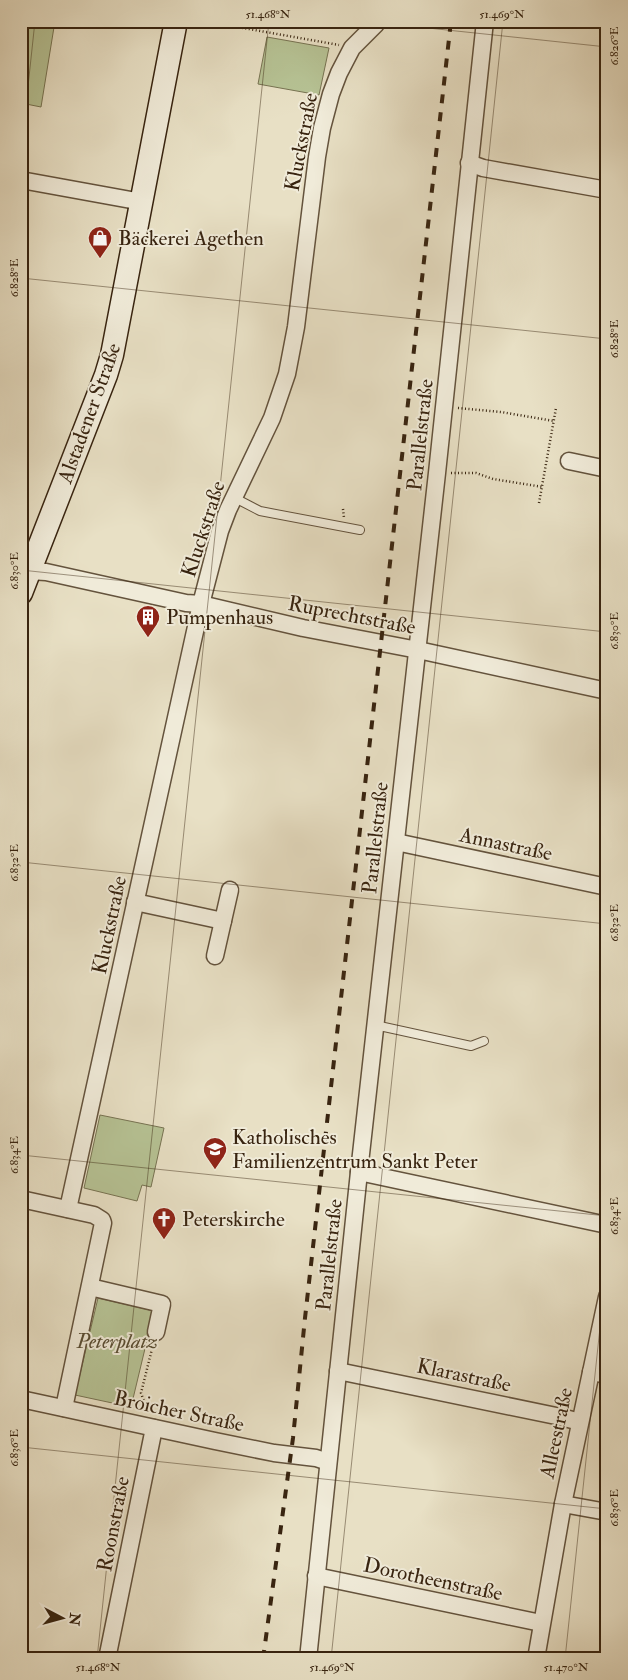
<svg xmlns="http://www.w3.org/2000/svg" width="628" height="1680" font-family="'IM FELL Double Pica',serif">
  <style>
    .green { fill: #b6c294; stroke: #777352 }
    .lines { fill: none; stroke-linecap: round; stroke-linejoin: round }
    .lane-casing { stroke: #64533d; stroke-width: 10 }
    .street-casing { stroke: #64533d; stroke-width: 19 }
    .secondary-casing { stroke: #382410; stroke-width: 25 }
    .path { stroke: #382410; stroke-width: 2.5; stroke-dasharray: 1 2.5; stroke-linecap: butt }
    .lane { stroke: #f0ebd9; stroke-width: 8 }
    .street { stroke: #f0ebd9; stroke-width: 16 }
    .secondary { stroke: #f0ebd9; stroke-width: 22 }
    .rail { stroke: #382410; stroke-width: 4; stroke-dasharray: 9 9; stroke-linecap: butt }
    .ticks { fill: none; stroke: #382410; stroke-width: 1; stroke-opacity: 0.45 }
    .labels { text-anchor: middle; stroke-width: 4; stroke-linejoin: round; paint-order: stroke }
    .street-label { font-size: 21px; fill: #382410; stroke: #f0ebd9 }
    .poi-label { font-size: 21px; fill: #382410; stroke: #f0ebd9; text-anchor: start }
    .park-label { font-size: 21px; font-style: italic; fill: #584c31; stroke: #f0ebd9 }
    .neatline { fill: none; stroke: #382410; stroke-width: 2 }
    .ticks-label { font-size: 12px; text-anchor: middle; fill: #382410 }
  </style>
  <rect width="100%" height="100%" fill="#e8e0c5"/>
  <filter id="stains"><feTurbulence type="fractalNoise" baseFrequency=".004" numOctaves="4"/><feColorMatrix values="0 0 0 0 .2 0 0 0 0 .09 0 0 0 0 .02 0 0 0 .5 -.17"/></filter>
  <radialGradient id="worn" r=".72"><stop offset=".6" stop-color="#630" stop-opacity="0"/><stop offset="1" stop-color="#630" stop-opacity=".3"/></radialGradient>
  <!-- green -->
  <g class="green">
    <path d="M21 21H55L41 107 21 103Z"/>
    <path d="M267 37 329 48 319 95 258 84Z"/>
    <path d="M100 1115 164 1128 151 1187 142 1185 137 1201 84 1188Z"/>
    <path d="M98 1298 154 1311 131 1407 75 1395Z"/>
  </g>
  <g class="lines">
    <!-- lane casing -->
    <g class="lane-casing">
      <g id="lane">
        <path d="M233 497 260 511 360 530"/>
        <path d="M375 1025 471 1046 484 1041"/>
      </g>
    </g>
    <!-- street casing -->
    <g class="street-casing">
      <g id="street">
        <path d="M469 163 483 168 607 190"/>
        <path d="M21 180 142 202"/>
        <path d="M569 461 607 469"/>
        <path d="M29 571 46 572 186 603 201 604 303 628 418 650 607 691"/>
        <path d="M396 842 607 887"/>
        <path d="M135 902 223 921"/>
        <path d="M215 956 230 890"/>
        <path d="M359 1172 607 1225"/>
        <path d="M21 1199 94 1215 102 1220 103 1223 64 1408"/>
        <path d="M68 1209 201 604 220 531 228 510 272 418 287 374 296 327 317 157 322 128 331 94 339 73 352 48 376 24"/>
        <path d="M90 1287 162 1304 156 1332"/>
        <path d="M338 1371 561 1417 580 1422"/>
        <path d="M591 1372 607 1375"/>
        <path d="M21 1399 215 1441 274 1453 316 1458 328 1462"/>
        <path d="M563 1504 607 1512"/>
        <path d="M316 1576 541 1623"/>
        <path d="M107 1659 154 1428"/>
        <path d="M308 1659 359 1172 437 473 485 21"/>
        <path d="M536 1659 563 1504 607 1297"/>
      </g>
    </g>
    <!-- secondary casing -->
    <g class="secondary-casing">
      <path id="secondary" d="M21 593 106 375 112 355 176 21"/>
    </g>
    <!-- path -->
    <g class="path">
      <path d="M204 21 339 45"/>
      <path d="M458 408 501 412 554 421"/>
      <path d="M451 473H476L493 479 543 487"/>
      <path d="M539 503 556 408"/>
      <path d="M343 509 344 518"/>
      <path d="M147 1410 141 1393 153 1345"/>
    </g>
    <!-- lane -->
    <use href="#lane" class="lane"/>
    <!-- street -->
    <use href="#street" class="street"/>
    <!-- secondary -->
    <use href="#secondary" class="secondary"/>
    <!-- rail -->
    <path class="rail" d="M263 1659 293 1438 305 1318 451 21"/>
  </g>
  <!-- ticks -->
  <path class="ticks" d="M362 21 607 47M21 152 35 21M21 278 607 339M21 570 607 632M21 862 607 924M21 1155 607 1216M21 1447 607 1509M97 1659 269 21M331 1659 503 21M565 1659 607 1261"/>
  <!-- icons -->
  <defs>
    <g id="shop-pin" transform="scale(1.25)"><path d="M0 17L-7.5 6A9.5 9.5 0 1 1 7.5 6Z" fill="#8f2418" stroke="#f0ebd9"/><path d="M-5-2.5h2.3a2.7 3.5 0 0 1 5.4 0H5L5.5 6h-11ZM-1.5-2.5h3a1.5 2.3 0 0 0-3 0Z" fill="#fff"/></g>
    <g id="building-pin" transform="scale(1.25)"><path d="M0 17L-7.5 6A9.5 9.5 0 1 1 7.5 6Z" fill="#8f2418" stroke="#f0ebd9"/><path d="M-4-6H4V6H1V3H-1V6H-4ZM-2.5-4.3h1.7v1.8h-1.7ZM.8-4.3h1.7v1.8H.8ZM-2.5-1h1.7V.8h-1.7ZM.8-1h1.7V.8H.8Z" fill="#fff"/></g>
    <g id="school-pin" transform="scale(1.25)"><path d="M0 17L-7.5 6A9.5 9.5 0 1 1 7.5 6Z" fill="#8f2418" stroke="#f0ebd9"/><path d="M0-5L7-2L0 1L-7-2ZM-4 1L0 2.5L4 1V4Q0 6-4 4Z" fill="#fff"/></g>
    <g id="church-pin" transform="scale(1.25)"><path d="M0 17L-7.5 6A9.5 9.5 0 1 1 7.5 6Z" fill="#8f2418" stroke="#f0ebd9"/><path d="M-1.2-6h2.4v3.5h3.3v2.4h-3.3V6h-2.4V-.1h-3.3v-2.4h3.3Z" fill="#fff"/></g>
  </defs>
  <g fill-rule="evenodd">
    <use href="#shop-pin" x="100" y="238"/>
    <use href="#building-pin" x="148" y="617"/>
    <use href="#school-pin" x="215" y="1149"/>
    <use href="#church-pin" x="164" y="1219"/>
  </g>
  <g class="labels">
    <!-- street labels -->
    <g class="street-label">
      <text transform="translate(301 142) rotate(-79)" y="7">Kluckstraße</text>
      <text transform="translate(89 413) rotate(-70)" y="7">Alstadener Straße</text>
      <text transform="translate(420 435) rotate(-84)" y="7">Parallelstraße</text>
      <text transform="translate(203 529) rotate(-72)" y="7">Kluckstraße</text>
      <text transform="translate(352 615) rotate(11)" y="7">Ruprechtstraße</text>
      <text transform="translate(375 838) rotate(-84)" y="7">Parallelstraße</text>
      <text transform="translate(506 844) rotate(12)" y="7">Annastraße</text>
      <text transform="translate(109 925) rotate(-78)" y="7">Kluckstraße</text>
      <text transform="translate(329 1255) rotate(-84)" y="7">Parallelstraße</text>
      <text transform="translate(464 1375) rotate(12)" y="7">Klarastraße</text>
      <text transform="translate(179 1411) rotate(12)" y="7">Broicher Straße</text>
      <text transform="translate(556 1433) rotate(-78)" y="7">Alleestraße</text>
      <text transform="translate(113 1524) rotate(-79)" y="7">Roonstraße</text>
      <text transform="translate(433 1579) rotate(12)" y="7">Dorotheenstraße</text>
    </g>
    <!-- poi labels -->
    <g class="poi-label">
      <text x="118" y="245">Bäckerei Agethen</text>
      <text x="166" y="624">Pumpenhaus</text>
      <text x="232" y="1144">Katholisches<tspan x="232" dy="24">Familienzentrum Sankt Peter</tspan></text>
      <text x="182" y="1226">Peterskirche</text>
    </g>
    <!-- park labels -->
    <g class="park-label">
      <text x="117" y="1348">Peterplatz</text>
    </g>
  </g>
  <!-- margin -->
  <rect width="628" height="1680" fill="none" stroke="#e8e0c5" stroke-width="55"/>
  <!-- north arrow -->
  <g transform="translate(62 1618) rotate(96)" stroke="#f0ebd9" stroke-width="4" paint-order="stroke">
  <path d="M0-4L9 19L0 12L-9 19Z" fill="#382410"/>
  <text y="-8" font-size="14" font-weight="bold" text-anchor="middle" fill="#382410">N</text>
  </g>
  <rect x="28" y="28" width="572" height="1624" class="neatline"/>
  <g class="ticks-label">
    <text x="268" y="18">51.468°N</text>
    <text x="502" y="18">51.469°N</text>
    <text transform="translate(614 46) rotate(-90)" y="4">6.826°E</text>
    <text transform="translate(14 278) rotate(-90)" y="4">6.828°E</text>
    <text transform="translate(614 339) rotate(-90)" y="4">6.828°E</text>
    <text transform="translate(14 571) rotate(-90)" y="4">6.830°E</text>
    <text transform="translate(614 631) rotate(-90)" y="4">6.830°E</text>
    <text transform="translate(14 863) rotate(-90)" y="4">6.832°E</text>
    <text transform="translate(614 923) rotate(-90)" y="4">6.832°E</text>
    <text transform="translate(14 1155) rotate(-90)" y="4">6.834°E</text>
    <text transform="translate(614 1216) rotate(-90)" y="4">6.834°E</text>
    <text transform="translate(14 1448) rotate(-90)" y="4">6.836°E</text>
    <text transform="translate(614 1508) rotate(-90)" y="4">6.836°E</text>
    <text x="98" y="1671">51.468°N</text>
    <text x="332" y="1671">51.469°N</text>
    <text x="566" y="1671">51.470°N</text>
  </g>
  <rect width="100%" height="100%" filter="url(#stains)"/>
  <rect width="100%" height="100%" fill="url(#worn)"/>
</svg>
